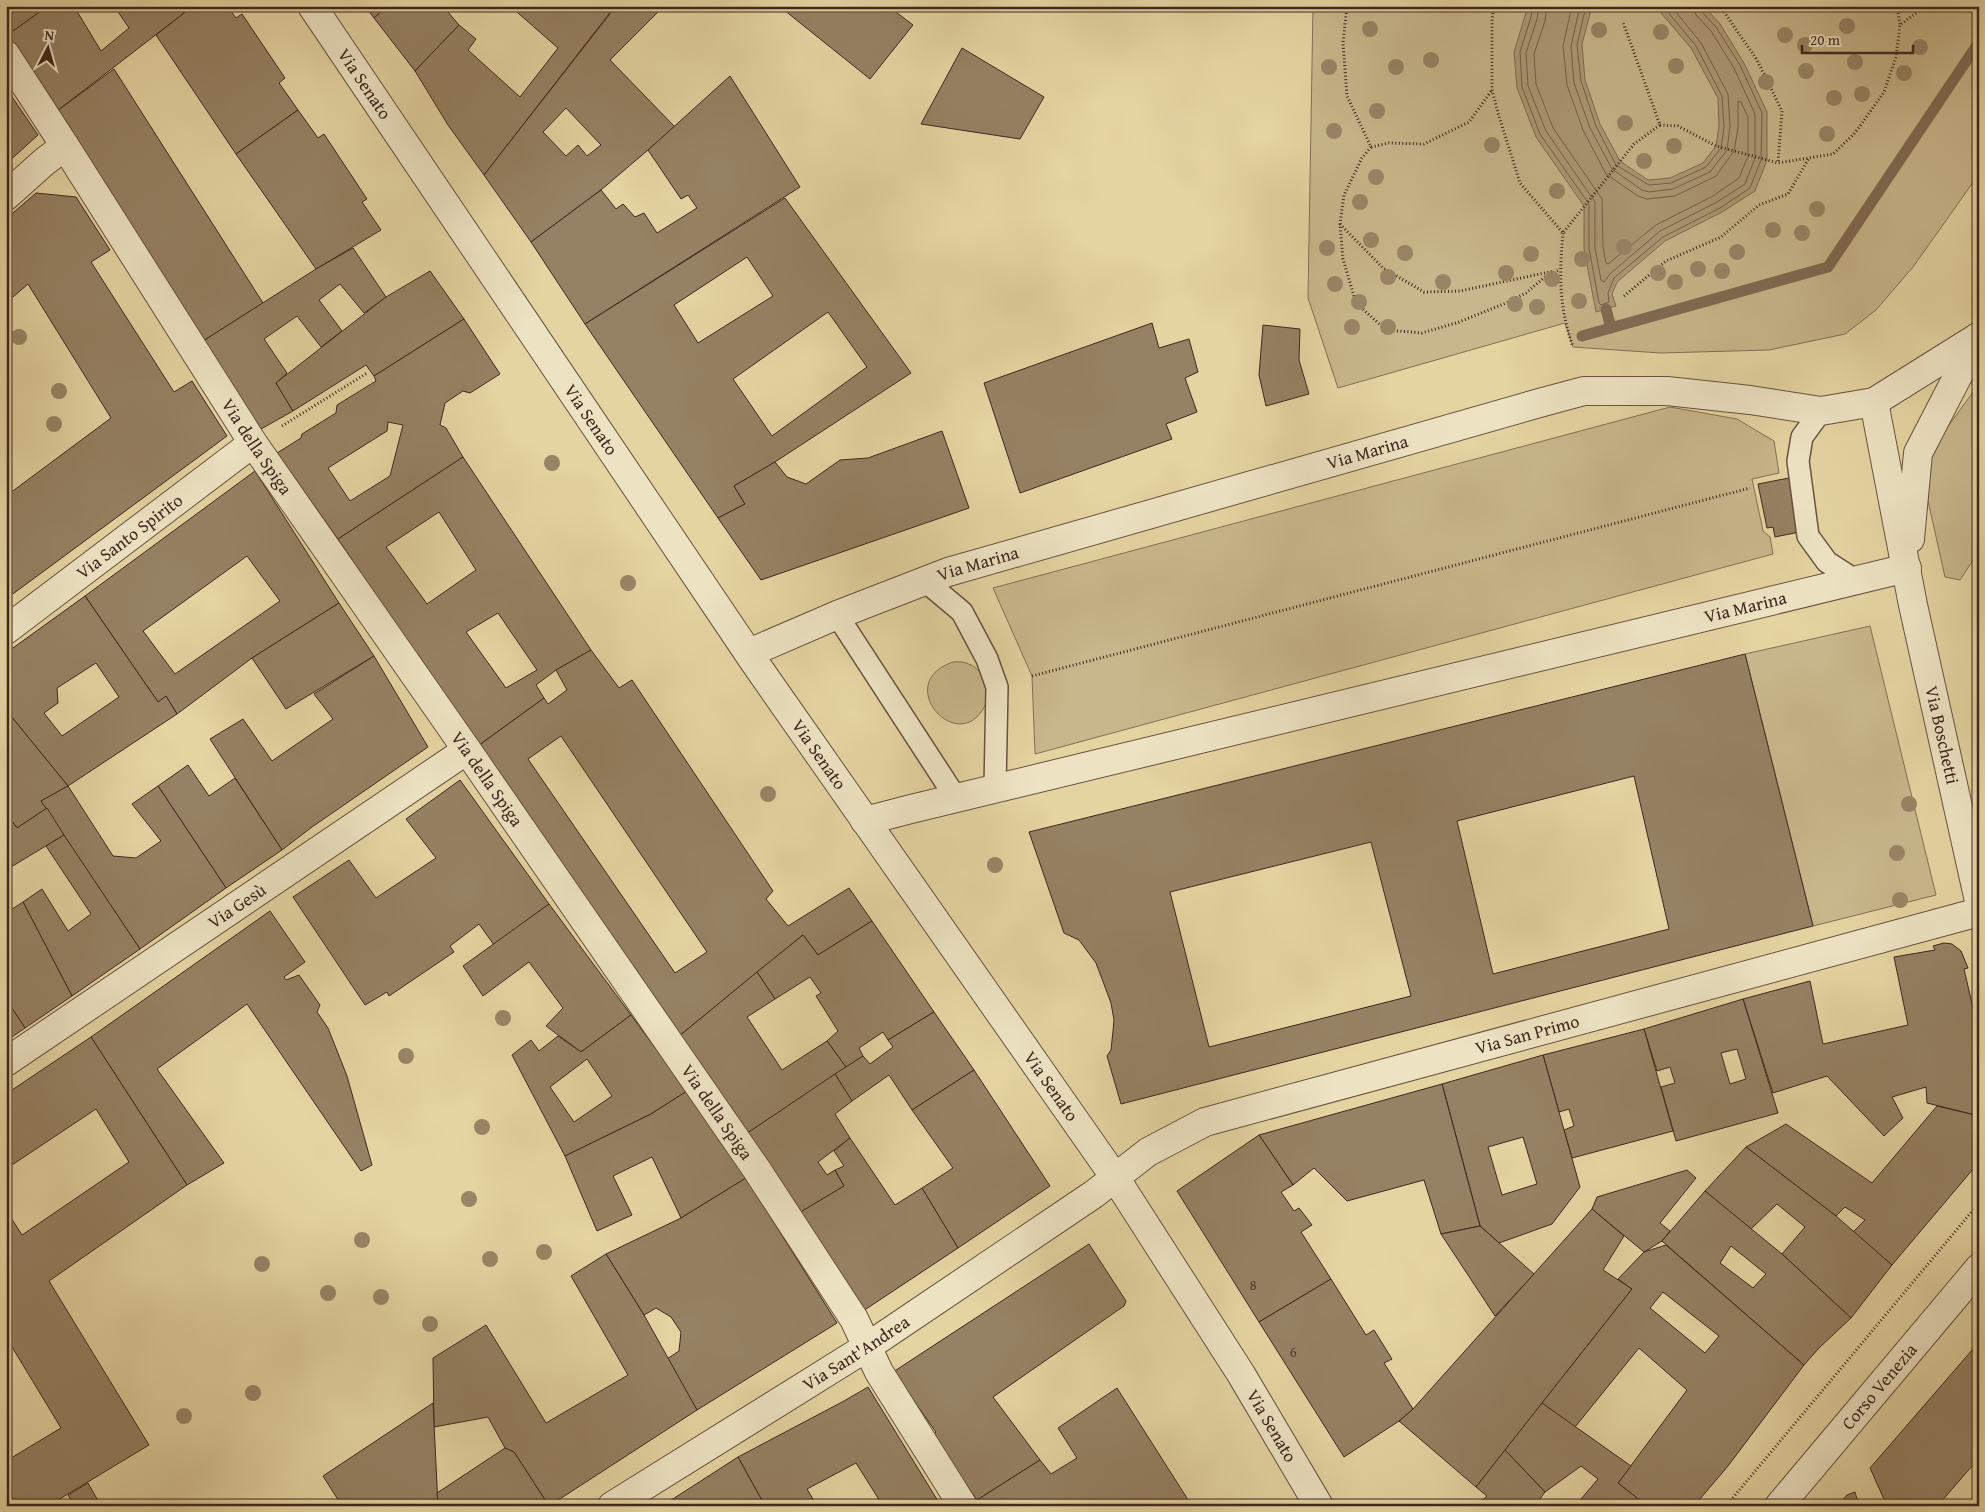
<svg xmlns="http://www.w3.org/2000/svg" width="1985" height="1512" font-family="'Gentium Book Plus',serif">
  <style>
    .green { fill: #c8b78c; stroke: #846f56 }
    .water { fill: #ac9975; stroke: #806b53 }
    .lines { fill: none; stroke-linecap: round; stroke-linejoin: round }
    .shore { stroke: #76604a; stroke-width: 1 }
    .stream { stroke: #806b53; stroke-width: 11 }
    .building { fill: #958163; stroke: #3f271f; fill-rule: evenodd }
    .service-casing { stroke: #685240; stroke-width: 24 }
    .pedestrian-casing { stroke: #685240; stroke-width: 30 }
    .minor-casing { stroke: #685240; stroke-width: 30 }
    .tertiary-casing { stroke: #685240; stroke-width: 30 }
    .path { stroke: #3f271f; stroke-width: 3; stroke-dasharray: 1 2.5; stroke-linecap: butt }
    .service { stroke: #ede3c3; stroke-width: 21 }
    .pedestrian { stroke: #ede3c3; stroke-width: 28 }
    .minor { stroke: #ede3c3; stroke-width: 28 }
    .tertiary { stroke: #ede3c3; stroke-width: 28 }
    .tree { fill: #988566 }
    .labels { text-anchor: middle; stroke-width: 4; stroke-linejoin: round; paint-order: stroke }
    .number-label { font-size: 15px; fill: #543e30 }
    .street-label { font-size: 18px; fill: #3f271f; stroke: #ede3c3 }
  </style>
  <rect width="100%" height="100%" fill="#e4d4a2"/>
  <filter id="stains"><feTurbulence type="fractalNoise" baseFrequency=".004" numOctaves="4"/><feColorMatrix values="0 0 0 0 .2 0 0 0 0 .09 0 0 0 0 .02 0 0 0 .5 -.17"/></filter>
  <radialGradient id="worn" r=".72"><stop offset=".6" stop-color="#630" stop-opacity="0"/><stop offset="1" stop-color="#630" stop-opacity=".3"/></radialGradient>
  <!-- green -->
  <g class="green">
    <path d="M1313 6H1979V174L1913 267 1876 310 1845 334 1769 350 1660 353 1573 347 1565 323 1338 388 1308 298Z"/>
    <path d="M1979 384V551L1960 580 1945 577 1924 483V459Z"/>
    <path d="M1670 407 1737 419 1774 441 1779 473 1752 479 1763 531 1770 537 1773 554 1035 754 1032 676 993 588Z"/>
    <path d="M1870 626 1936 895 1813 926 1745 654Z"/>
    <path d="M953 662C972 660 982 672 991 687 973 773 885 685 953 662Z"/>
  </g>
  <!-- water -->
  <path class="water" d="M1528 6H1592L1582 44 1585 80 1600 124 1620 161 1648 180 1670 178 1703 163 1716 146 1719 126 1718 98 1691 48 1655 6H1704L1720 24 1744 63 1767 112V160L1755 191 1722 212 1665 241 1617 282 1612 294 1616 306 1596 312 1584 249V206L1536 137 1517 88 1514 52Z"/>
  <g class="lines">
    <!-- shore -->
    <g class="shore">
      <path d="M1533 6 1531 17 1520 52 1522 87 1540 134 1589 204V248L1599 303 1601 305 1609 302 1608 293 1614 278 1663 237 1720 208 1750 188 1761 160 1762 113 1740 65 1716 27 1701 11 1700 6"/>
      <path d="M1539 6 1537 19 1526 53 1528 86 1546 131 1595 202V248L1601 280 1604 282 1610 274 1660 231 1717 202 1745 184 1755 158V114L1734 68 1711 31 1696 15 1694 6"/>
      <path d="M1547 6 1545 21 1534 54 1536 84 1553 128 1602 199 1603 247 1606 263 1608 264 1656 225 1713 196 1739 178 1748 156V117L1741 102 1738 101V128L1734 151 1716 176 1675 196 1647 199 1638 196 1606 174 1583 130 1567 85 1563 46 1572 6"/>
      <path d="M1580 6 1571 46 1574 83 1590 128 1612 169 1642 190 1649 192 1673 189 1710 172 1727 150 1730 127 1728 94 1701 43 1671 6"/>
      <path d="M1586 6 1577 45 1581 81 1596 126 1616 165 1649 185 1671 183 1706 167 1721 148 1724 127 1722 96 1696 46 1663 6"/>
    </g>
    <!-- stream -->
    <g class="stream">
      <path d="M1606 309 1611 328"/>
      <path d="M1582 336 1828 267 1979 42"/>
    </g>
  </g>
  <!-- building -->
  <g class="building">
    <path d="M6 6H48L6 36Z"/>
    <path d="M48 6H78L75 8 101 51 129 28 114 6H179L184 13 57 111 6 39V36Z"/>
    <path d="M193 6H227L236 18 242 14 285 78 279 83 298 110 236 154 156 35Z"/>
    <path d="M365 6H387L374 18Z"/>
    <path d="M387 6H443L459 25 415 71 374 18Z"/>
    <path d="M510 6H607L612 10 484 175 448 125 415 71 459 25 476 39 468 50 520 97 558 48Z"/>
    <path d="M616 6H660L662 8 610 60 675 127 601 190 531 242 484 175ZM566 108 601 145 587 156 578 145 566 156 543 132Z"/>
    <path d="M779 6H888L913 25 870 79Z"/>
    <path d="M962 48 1044 97 1020 139 921 124Z"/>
    <path d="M114 69 263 303 203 341 57 111Z"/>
    <path d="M730 76 800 187 585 324 531 242 601 190 616 209 623 204 635 217 644 213 657 233 697 208 688 195 681 199 648 150Z"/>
    <path d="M6 88 38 135 6 164Z"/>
    <path d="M298 110 318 138 324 134 367 199 362 202 381 230 316 269 236 154Z"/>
    <path d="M36 193 76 197 110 250 91 262 174 392 192 381 227 436 6 599V496L111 418 28 284 6 303V219Z"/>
    <path d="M785 198 911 373 775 462 734 486 745 504 718 518 585 324ZM747 257 773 296 698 343 674 305ZM828 312 867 367 772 436 733 379Z"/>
    <path d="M353 248 386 297 364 313 340 284 319 300 342 331 321 347 297 316 264 339 287 373 276 383 293 411 261 429 203 341 316 269Z"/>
    <path d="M430 271 464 319 374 376 366 365 293 411 276 383 386 297Z"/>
    <path d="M464 319 500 374 470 393 463 391 445 403 440 425 446 428 463 457 338 539 277 453 301 438 302 434 336 413 337 405 376 381 374 376ZM388 422 403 425 390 476 350 501 328 468 387 431Z"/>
    <path d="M1152 323 1159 348 1189 339 1198 372 1185 378 1197 412 1166 424 1172 439 1020 493 984 383Z"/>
    <path d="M1263 325 1300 329 1299 360 1309 394 1266 406 1259 375Z"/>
    <path d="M942 431 969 508 761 580 718 518 745 504 734 486 775 462 787 477 806 484 840 460 868 458Z"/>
    <path d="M463 457 591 650 556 670 536 685 544 698 478 746 338 539ZM439 512 476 570 427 604 386 547ZM498 613 537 670 506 688 466 632Z"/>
    <path d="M255 471 339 603 252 658 177 714 166 696 158 702 85 596ZM247 556 280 601 175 674 143 631Z"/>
    <path d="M1794 477 1804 531 1775 537 1773 527 1767 528 1758 484Z"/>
    <path d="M85 596 158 702 166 696 177 714 68 786 6 710V653ZM96 663 119 697 62 736 44 713 58 703 57 688Z"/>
    <path d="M339 603 374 656 286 709 252 658Z"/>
    <path d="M591 650 619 688 632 680 773 891 766 899 788 926 849 888 872 921 818 955 803 935 678 1037 478 746 544 698 548 704 567 690 556 670ZM561 736 707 952 675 973 528 759Z"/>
    <path d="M1745 654 1813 926 1121 1104 1107 1056 1111 1050 1113 1031 1114 1020 1111 1003 1096 963 1079 940 1064 933 1029 832ZM1634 776 1669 929 1493 974 1457 821ZM1371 842 1411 996 1209 1047 1170 892Z"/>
    <path d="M374 656 428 747 312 827 282 850 210 739 243 719 272 761 333 719 314 694Z"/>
    <path d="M6 710 68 786 41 801 47 808 17 828 6 813Z"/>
    <path d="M188 765 209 796 235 778 282 850 226 888 158 786Z"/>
    <path d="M460 780 549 904 494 945 479 924 450 946 454 952 389 996 387 992 365 1005 293 897 349 860 376 898 436 858 406 819Z"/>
    <path d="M68 786 113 856 136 858 161 841 132 804 158 786 226 888 140 949 41 801Z"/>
    <path d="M47 808 64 835 6 870V813L17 828Z"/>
    <path d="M64 835 140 949 72 996 23 902 42 889 68 931 91 914 46 846Z"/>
    <path d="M23 902 72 996 25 1028 6 999V913Z"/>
    <path d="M549 904 631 1015 581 1052 546 1026 563 1008 529 962 483 996 463 966Z"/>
    <path d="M270 911 305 962 284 977 286 980 299 975 320 1005 317 1012 328 1028 347 1076 372 1165 361 1171 247 1004 157 1069 224 1163 187 1185 91 1037Z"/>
    <path d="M872 921 934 1012 888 1040 883 1032 859 1048 863 1056 846 1067 827 1041 838 1031 816 996 821 993 810 977 775 999 757 972 803 935 818 955Z"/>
    <path d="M1944 943 1952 944 1961 951 1968 968 1964 969 1979 1034V1116L1927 1103 1926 1087 1892 1097 1903 1118 1884 1136 1827 1076 1773 1093 1743 999 1810 981 1823 1044 1908 1025 1894 957 1935 950 1933 946Z"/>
    <path d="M757 972 775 999 747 1017 782 1070 827 1041 846 1067 746 1134 678 1037Z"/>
    <path d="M6 999 25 1028 6 1041Z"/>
    <path d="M1743 999 1778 1113 1676 1141 1661 1087 1675 1083 1670 1067 1657 1071 1644 1029ZM1737 1049 1746 1079 1730 1084 1721 1053Z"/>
    <path d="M934 1012 974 1070 912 1110 889 1075 852 1101 835 1074 863 1056 870 1064 893 1047 888 1040Z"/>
    <path d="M631 1015 687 1091 651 1114 565 1156 512 1055 531 1040 539 1051 558 1036 581 1052ZM587 1059 612 1096 574 1122 550 1087Z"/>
    <path d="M1644 1029 1673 1131 1572 1158 1564 1130 1574 1126 1569 1109 1559 1112 1543 1055Z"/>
    <path d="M91 1037 187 1185 49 1281 149 1445 48 1506H6V1461L61 1428 6 1337V1210L22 1235 129 1162 96 1109 6 1169V1094Z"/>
    <path d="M1543 1055 1580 1187 1552 1224 1499 1243 1480 1226 1442 1084ZM1523 1137 1537 1184 1502 1195 1488 1147Z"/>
    <path d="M974 1070 1050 1186 958 1248 922 1188 953 1168 912 1110Z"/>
    <path d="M835 1074 852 1101 835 1114 850 1138 818 1162 827 1175 835 1170 844 1186 799 1213 746 1134Z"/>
    <path d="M1442 1084 1480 1226 1441 1234 1424 1180 1347 1201 1314 1168 1293 1185 1259 1135Z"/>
    <path d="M687 1091 746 1178 681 1218 652 1157 613 1176 632 1215 597 1231 565 1156 651 1114Z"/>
    <path d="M1937 1106 1979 1116V1162L1892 1265 1853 1232 1865 1220 1845 1207 1836 1216 1746 1147 1786 1124 1872 1183Z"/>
    <path d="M1259 1135 1293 1185 1281 1192 1294 1211 1299 1208 1312 1225 1301 1232 1331 1279 1259 1322 1177 1191Z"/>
    <path d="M850 1138 895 1205 922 1188 958 1248 860 1313 799 1213 844 1186 835 1170 844 1166 834 1151Z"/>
    <path d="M1746 1147 1836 1216 1892 1265 1851 1318 1782 1254 1805 1227 1777 1204 1751 1229 1705 1191Z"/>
    <path d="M1687 1170 1696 1178 1660 1223 1670 1231 1662 1241 1644 1252 1592 1209 1597 1197Z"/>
    <path d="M746 1178 837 1323 697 1410 667 1359 679 1351 681 1332 671 1317 656 1308 644 1315 606 1254 681 1218Z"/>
    <path d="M1705 1191 1782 1254 1851 1318 1819 1348 1804 1365 1662 1241ZM1731 1246 1766 1274 1753 1288 1720 1263Z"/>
    <path d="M1592 1209 1624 1236 1603 1270 1632 1289 1476 1487 1399 1421 1413 1409Z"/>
    <path d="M1480 1226 1534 1274 1495 1316 1441 1234Z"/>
    <path d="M1089 1244 1126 1301 1124 1306 993 1397 1040 1460 977 1500 932 1436 936 1432 893 1372Z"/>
    <path d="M1666 1245 1804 1365 1728 1466 1694 1506H1647L1618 1483 1687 1390 1639 1348 1575 1427 1542 1403 1632 1289 1618 1279 1644 1252ZM1663 1292 1719 1336 1705 1353 1650 1308Z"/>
    <path d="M606 1254 644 1315 697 1410 549 1506 514 1452 505 1448 488 1417 434 1427 433 1358 486 1325 546 1423 628 1375 571 1276Z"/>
    <path d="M1331 1279 1366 1335 1374 1330 1392 1359 1384 1363 1413 1409 1399 1421 1344 1457 1259 1322Z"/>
    <path d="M1979 1342V1358L1973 1365 1979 1370V1458L1940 1503 1942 1506H1887L1870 1468Z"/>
    <path d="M1979 1358V1370L1973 1365Z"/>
    <path d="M868 1387 941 1506H883L856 1463 807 1489 817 1506H765L738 1457 844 1401Z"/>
    <path d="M1117 1388 1192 1506H980L977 1500 1040 1460 1051 1474 1077 1458 1058 1428Z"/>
    <path d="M433 1403 438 1506H342L323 1476Z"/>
    <path d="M1542 1403 1631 1466 1618 1483 1647 1506H1575L1598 1479 1581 1466 1545 1492 1505 1450Z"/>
    <path d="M505 1448 514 1452 549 1506H438L437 1493Z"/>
    <path d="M1505 1450 1545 1492 1535 1506H1476L1487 1496 1476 1487Z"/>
    <path d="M738 1457 765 1506H662Z"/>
    <path d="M88 1483 101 1506H75L68 1495Z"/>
    <path d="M1855 1492 1859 1506H1837L1847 1495Z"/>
  </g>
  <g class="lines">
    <!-- service casing -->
    <g class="service-casing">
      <g id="service">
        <path d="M1821 411 1802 437 1798 461 1808 536 1827 562 1855 580"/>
        <path d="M924 580 962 612 987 659 997 687 995 788"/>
        <path d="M837 615 956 798"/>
      </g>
    </g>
    <!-- pedestrian casing -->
    <g class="pedestrian-casing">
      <g id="pedestrian">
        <path d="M6 55 65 146"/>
        <path id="s1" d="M467 750 757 1170 854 1319 879 1372 963 1506"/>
      </g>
    </g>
    <!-- minor casing -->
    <g class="minor-casing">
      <g id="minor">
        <path id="s2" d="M6 196 44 162 65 146 253 443 467 750 6 1062"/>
        <path id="s3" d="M1874 402 1913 605 1979 901"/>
        <path d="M1910 539 1918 453 1978 337"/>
        <path id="s4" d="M6 630 253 443"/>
        <path id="s5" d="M749 653 837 615 948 572 1543 402 1584 391H1667L1750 400 1821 411 1874 402 1978 337"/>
        <path id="s6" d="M865 821 911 809 1907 568"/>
        <path id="s7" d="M612 1506 867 1347 1094 1194 1148 1152 1205 1122 1979 912"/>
      </g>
    </g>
    <!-- tertiary casing -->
    <g class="tertiary-casing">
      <g id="tertiary">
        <path id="s8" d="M312 6 755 663 1116 1179 1241 1374 1319 1506"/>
        <path id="s9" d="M1779 1506 1979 1268"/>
      </g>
    </g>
    <!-- path -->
    <g class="path">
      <path d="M1347 6 1343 43 1347 96 1371 147 1389 143 1424 144 1469 122 1492 90"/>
      <path d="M1494 6 1492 19V90L1498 113 1520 183 1563 233 1634 144 1660 125 1623 22"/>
      <path d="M1720 6 1757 60 1782 111 1778 163"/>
      <path d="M1897 6 1900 25"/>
      <path d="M1660 125 1678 126 1716 146 1778 163 1833 154 1855 133 1884 92 1896 57 1900 25 1926 6"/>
      <path d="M1371 147 1362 158 1344 195 1340 224 1343 259 1356 303 1386 330 1422 333 1459 322 1506 303 1526 293 1546 276 1559 270"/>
      <path d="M1340 224 1383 268 1424 292 1460 291 1554 271"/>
      <path d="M1563 233C1559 276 1559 306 1573 347"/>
      <path d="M1624 296 1666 261 1721 237 1759 205 1788 194 1809 158"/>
      <path d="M282 426 367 373"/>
      <path d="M1032 676 1750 488"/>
      <path d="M1726 1506 1979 1203"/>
    </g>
    <!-- service -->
    <use href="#service" class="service"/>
    <!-- pedestrian -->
    <use href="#pedestrian" class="pedestrian"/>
    <!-- minor -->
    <use href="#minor" class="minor"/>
    <!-- tertiary -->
    <use href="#tertiary" class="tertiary"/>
  </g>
  <!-- trees -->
  <g class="tree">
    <circle cx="1847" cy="26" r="8"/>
    <circle cx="1370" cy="29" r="8"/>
    <circle cx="1599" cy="30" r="8"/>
    <circle cx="1661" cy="32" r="8"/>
    <circle cx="1785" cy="35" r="8"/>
    <circle cx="1805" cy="45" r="8"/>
    <circle cx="1920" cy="47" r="8"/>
    <circle cx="1431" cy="60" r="8"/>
    <circle cx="1855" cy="62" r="8"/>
    <circle cx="1676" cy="66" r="8"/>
    <circle cx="1329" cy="67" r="8"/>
    <circle cx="1396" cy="67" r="8"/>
    <circle cx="1806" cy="71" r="8"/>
    <circle cx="1904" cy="73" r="8"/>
    <circle cx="1766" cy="82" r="8"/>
    <circle cx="1862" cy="94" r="8"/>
    <circle cx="1834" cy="98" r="8"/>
    <circle cx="1377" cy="111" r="8"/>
    <circle cx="1625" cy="123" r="8"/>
    <circle cx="1334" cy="131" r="8"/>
    <circle cx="1827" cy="134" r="8"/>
    <circle cx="1492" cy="145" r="8"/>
    <circle cx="1674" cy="146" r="8"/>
    <circle cx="1644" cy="161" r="8"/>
    <circle cx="1376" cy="177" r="8"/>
    <circle cx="1557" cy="191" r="8"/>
    <circle cx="1360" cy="202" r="8"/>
    <circle cx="1817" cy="209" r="8"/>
    <circle cx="1773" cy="230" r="8"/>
    <circle cx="1802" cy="233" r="8"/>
    <circle cx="1371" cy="240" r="8"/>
    <circle cx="1624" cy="247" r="8"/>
    <circle cx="1327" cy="248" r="8"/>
    <circle cx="1737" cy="252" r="8"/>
    <circle cx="1405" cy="253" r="8"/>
    <circle cx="1531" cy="254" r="8"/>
    <circle cx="1582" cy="259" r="8"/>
    <circle cx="1698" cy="269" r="8"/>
    <circle cx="1722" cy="271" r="8"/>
    <circle cx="1506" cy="273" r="8"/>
    <circle cx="1658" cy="273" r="8"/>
    <circle cx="1388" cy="277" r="8"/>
    <circle cx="1552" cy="279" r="8"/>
    <circle cx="1443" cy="282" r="8"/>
    <circle cx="1675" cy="282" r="8"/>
    <circle cx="1335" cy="284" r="8"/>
    <circle cx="1579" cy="301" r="8"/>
    <circle cx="1359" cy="302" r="8"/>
    <circle cx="1515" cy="304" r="8"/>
    <circle cx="1537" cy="307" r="8"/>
    <circle cx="1352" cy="327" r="8"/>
    <circle cx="1388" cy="327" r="8"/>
    <circle cx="19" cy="337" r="8"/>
    <circle cx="59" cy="391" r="8"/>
    <circle cx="54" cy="424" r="8"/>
    <circle cx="552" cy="463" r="8"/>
    <circle cx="628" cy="583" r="8"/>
    <circle cx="768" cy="794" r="8"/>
    <circle cx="1909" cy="804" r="8"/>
    <circle cx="1897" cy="853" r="8"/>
    <circle cx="995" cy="865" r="8"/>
    <circle cx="1900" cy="900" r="8"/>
    <circle cx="503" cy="1018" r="8"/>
    <circle cx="406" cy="1056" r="8"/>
    <circle cx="482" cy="1127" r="8"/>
    <circle cx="469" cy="1199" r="8"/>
    <circle cx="362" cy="1240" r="8"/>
    <circle cx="544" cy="1252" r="8"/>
    <circle cx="490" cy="1259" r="8"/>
    <circle cx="262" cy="1264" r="8"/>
    <circle cx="328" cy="1293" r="8"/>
    <circle cx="381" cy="1297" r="8"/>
    <circle cx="430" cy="1324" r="8"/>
    <circle cx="253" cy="1393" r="8"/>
    <circle cx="184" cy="1416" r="8"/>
  </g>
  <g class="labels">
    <!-- number labels -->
    <g class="number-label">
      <text x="1253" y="1290">8</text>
      <text x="1293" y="1357">6</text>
    </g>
    <!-- street labels -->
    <g class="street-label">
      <text dy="6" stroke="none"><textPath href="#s8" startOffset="94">Via Senato</textPath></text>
      <text dy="6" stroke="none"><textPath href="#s8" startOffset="499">Via Senato</textPath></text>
      <text dy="6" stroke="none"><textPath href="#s2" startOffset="434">Via della Spiga</textPath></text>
      <text dy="6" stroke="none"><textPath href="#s5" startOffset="651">Via Marina</textPath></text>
      <text dy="6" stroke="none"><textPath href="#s4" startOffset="155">Via Santo Spirito</textPath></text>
      <text dy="6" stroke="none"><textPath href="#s5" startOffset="246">Via Marina</textPath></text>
      <text dy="6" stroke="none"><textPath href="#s6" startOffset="906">Via Marina</textPath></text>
      <text dy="6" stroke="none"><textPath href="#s3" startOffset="340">Via Boschetti</textPath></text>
      <text dy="6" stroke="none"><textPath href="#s8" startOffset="904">Via Senato</textPath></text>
      <text transform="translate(487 779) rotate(55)" y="6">Via della Spiga</text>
      <text transform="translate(237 906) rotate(-34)" y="6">Via Gesù</text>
      <text dy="6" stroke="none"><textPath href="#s7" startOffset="1041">Via San Primo</textPath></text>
      <text dy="6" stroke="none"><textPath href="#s8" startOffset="1309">Via Senato</textPath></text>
      <text dy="6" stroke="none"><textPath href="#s1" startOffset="440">Via della Spiga</textPath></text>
      <text dy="6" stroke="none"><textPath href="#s7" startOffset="288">Via Sant'Andrea</textPath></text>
      <text dy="6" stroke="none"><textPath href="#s9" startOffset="156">Corso Venezia</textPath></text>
      <text dy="6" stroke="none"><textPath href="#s8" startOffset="1714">Via Senato</textPath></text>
    </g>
  </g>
  <!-- margin -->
  <rect width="1985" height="1512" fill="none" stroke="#e4d4a2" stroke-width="25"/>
  <rect x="8" y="8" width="1970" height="1497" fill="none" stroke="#3f271f" stroke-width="2.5"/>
  <rect x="12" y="12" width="1960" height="1487" fill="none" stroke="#3f271f"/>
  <!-- north arrow -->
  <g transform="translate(48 48) rotate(6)" stroke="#ede3c3" stroke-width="4" paint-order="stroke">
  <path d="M0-4L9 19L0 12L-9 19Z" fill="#3f271f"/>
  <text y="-8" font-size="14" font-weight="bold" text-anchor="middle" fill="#3f271f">N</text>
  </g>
  <!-- scale -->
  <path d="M1802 45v8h111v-8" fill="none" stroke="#3f271f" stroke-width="2.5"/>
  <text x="1810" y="45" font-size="15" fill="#3f271f" stroke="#ede3c3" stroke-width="4" paint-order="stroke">20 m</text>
  <rect width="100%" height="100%" filter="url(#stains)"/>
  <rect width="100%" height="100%" fill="url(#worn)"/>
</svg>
